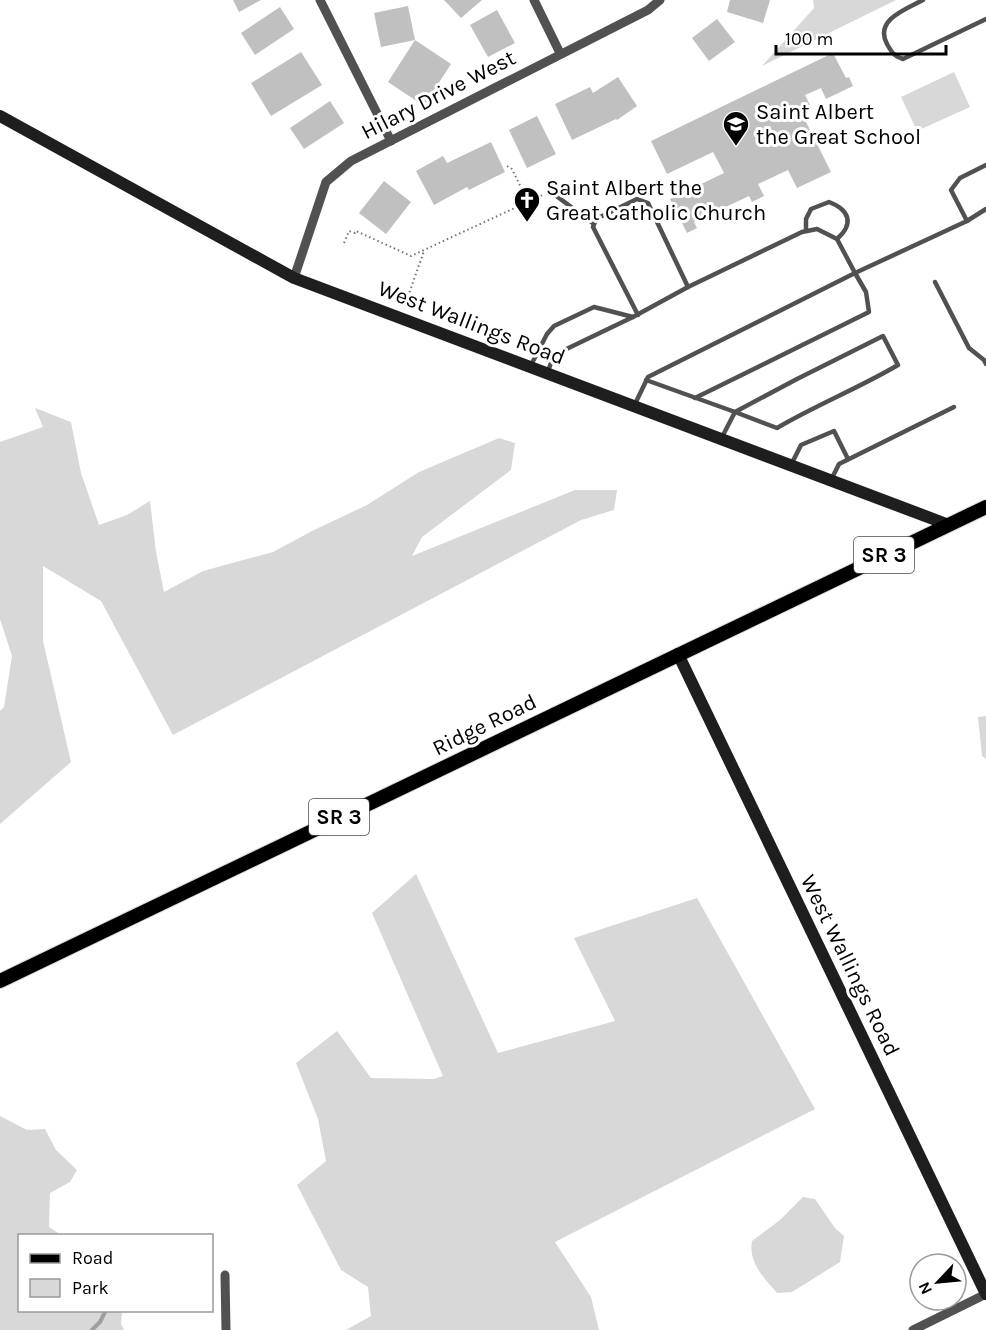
<svg xmlns="http://www.w3.org/2000/svg" width="986" height="1330" font-family="Karla,sans-serif">
  <style>
    .green { fill: #d8d8d8 }
    .lines { fill: none; stroke-linecap: round; stroke-linejoin: round }
    .stream { stroke: #9f9f9f; stroke-width: 4 }
    .building { fill: #c0c0c0 }
    .primary-casing { stroke: #dbdbdb; stroke-width: 16 }
    .path { stroke: #737373; stroke-width: 2; stroke-dasharray: 1.5 3; stroke-linecap: butt }
    .lane { stroke: #515151; stroke-width: 4.5 }
    .street { stroke: #515151; stroke-width: 9 }
    .secondary { stroke: #1e1e1e; stroke-width: 12 }
    .primary { stroke: #000; stroke-width: 14 }
    .labels { text-anchor: middle; stroke-width: 6; stroke-linejoin: round; paint-order: stroke }
    .shield { fill: #fff; stroke: #4c4c4c; stroke-width: 1.5 }
    .shield-label { font-size: 21px; font-weight: bold; fill: #000 }
    .street-label { font-size: 22px; fill: #000; stroke: #fff }
    .poi-label { font-size: 22px; fill: #000; stroke: #fff; text-anchor: start }
  </style>
  <rect width="100%" height="100%" fill="#fff"/>
  <!-- green -->
  <g class="green">
    <path d="M813 0H896L762 66 814 8Z"/>
    <path d="M954 72 970 107 917 131 901 97Z"/>
    <path d="M35 408 71 422 81 473 99 525 127 515 150 501 156 552 164 592 203 571 273 552 314 530 367 505 419 472 499 438 515 443 511 470 422 537 412 556 575 490H617L614 510 581 520 173 735 101 601 43 566V641L71 762 0 824V711L4 707 12 656 0 619V442L43 427Z"/>
    <path d="M986 716V759L982 756 978 717Z"/>
    <path d="M416 874 498 1053 615 1021 574 938 697 898 815 1109 555 1242 591 1297 599 1330H346L371 1316 368 1287 341 1270 297 1185 326 1161 318 1119 296 1063 337 1031 371 1078 434 1079 443 1076 372 913Z"/>
    <path d="M0 1116 27 1130 45 1129 56 1150 77 1170 70 1182 50 1193 49 1227 61 1235 20 1236V1310L122 1311 121 1324 124 1330H0Z"/>
    <path d="M803 1197 815 1199 835 1228 844 1236 840 1262 792 1292 777 1293C764 1278 748 1262 752 1241L780 1220Z"/>
  </g>
  <g class="lines">
    <!-- stream -->
    <path class="stream" d="M92 1330 100 1322 106 1310"/>
  </g>
  <!-- building -->
  <g class="building">
    <path d="M233 0H261L239 12Z"/>
    <path d="M444 0H482L461 18Z"/>
    <path d="M730 0H770L763 23 727 12Z"/>
    <path d="M408 6 415 40 381 47 374 13Z"/>
    <path d="M280 7 294 29 255 55 241 33Z"/>
    <path d="M497 10 515 43 488 57 470 25Z"/>
    <path d="M717 19 735 42 709 61 692 38Z"/>
    <path d="M415 40 451 64 424 106 388 82Z"/>
    <path d="M301 52 322 85 271 116 251 83Z"/>
    <path d="M833 53 846 78 849 77 853 86 826 99 821 88 805 95 811 107 801 112 831 172 797 188 788 170 758 184 764 196 752 202 749 196 694 222 697 228 687 233 670 199 724 173 713 152 667 174 651 141Z"/>
    <path d="M618 77 637 106 617 120 616 119 572 140 555 104 590 87 593 93Z"/>
    <path d="M330 101 344 123 304 149 290 128Z"/>
    <path d="M537 116 556 154 527 168 509 130Z"/>
    <path d="M491 142 505 172 469 190 467 187 434 205 416 171 443 156 447 163Z"/>
    <path d="M384 181 411 202 386 234 359 213Z"/>
  </g>
  <g class="lines">
    <!-- primary casing -->
    <g class="primary-casing">
      <path id="primary" d="M0 981 986 507"/>
    </g>
    <!-- path -->
    <g class="path">
      <path d="M507 166 512 169 528 202"/>
      <path d="M344 243 349 231 355 233 356 231 411 256 545 194"/>
      <path d="M405 305 424 251"/>
    </g>
    <!-- lane -->
    <g class="lane">
      <path d="M923 0C906 9 874 20 887 44 892 53 894 56 903 59L986 19"/>
      <path d="M551 192 594 224"/>
      <path d="M967 221 951 190 960 178 986 165"/>
      <path d="M806 231V219L811 209 829 202C850 210 854 224 837 239"/>
      <path d="M935 282 969 348 984 360 986 364"/>
      <path d="M638 315 593 227 596 219 637 199 648 203 688 287"/>
      <path d="M883 336 898 365C859 388 816 405 777 428L735 412 797 379Z"/>
      <path d="M530 367 547 334 554 326 594 307 633 317 688 287 802 232 817 229 837 239 855 273 648 377 635 404"/>
      <path d="M548 371 554 355 633 317"/>
      <path d="M646 380 735 412 721 439"/>
      <path d="M695 398 869 312 866 292 855 273 967 221 986 209"/>
      <path d="M791 465 801 445 834 431 848 459"/>
      <path d="M831 480 839 464 954 407"/>
    </g>
    <!-- street -->
    <g class="street">
      <path d="M320 0 391 141"/>
      <path d="M534 0 560 53"/>
      <path d="M294 278 326 182 351 161 648 10 660 0"/>
      <path d="M225 1275 226 1330"/>
      <path d="M913 1330 986 1294"/>
    </g>
    <!-- secondary -->
    <g class="secondary">
      <path d="M0 116 294 278 949 525"/>
      <path d="M678 654 986 1294"/>
    </g>
    <!-- primary -->
    <use href="#primary" class="primary"/>
  </g>
  <!-- icons -->
  <defs>
    <g id="school-pin" transform="scale(1.35)"><path d="M0 17L-7.5 6A9.5 9.5 0 1 1 7.5 6Z" fill="#000" stroke="#fff"/><path d="M0-5L7-2L0 1L-7-2ZM-4 1L0 2.5L4 1V4Q0 6-4 4Z" fill="#fff"/></g>
    <g id="church-pin" transform="scale(1.35)"><path d="M0 17L-7.5 6A9.5 9.5 0 1 1 7.5 6Z" fill="#000" stroke="#fff"/><path d="M-1.2-6h2.4v3.5h3.3v2.4h-3.3V6h-2.4V-.1h-3.3v-2.4h3.3Z" fill="#fff"/></g>
  </defs>
  <g fill-rule="evenodd">
    <use href="#school-pin" x="736" y="124"/>
    <use href="#church-pin" x="527" y="200"/>
  </g>
  <g class="labels">
    <!-- shield labels -->
    <g class="shield">
      <rect x="854" y="537" width="60" height="36" rx="4.5"/>
      <rect x="309" y="799" width="60" height="36" rx="4.5"/>
    </g>
    <g class="shield-label">
      <text x="884" y="562">SR 3</text>
      <text x="339" y="824">SR 3</text>
    </g>
    <!-- street labels -->
    <g class="street-label">
      <text transform="translate(438 94) rotate(-27)" y="8">Hilary Drive West</text>
      <text transform="translate(472 322) rotate(21)" y="8">West Wallings Road</text>
      <text transform="translate(484 724) rotate(-26)" y="8">Ridge Road</text>
      <text transform="translate(851 965) rotate(64)" y="8">West Wallings Road</text>
    </g>
    <!-- poi labels -->
    <g class="poi-label">
      <text x="756" y="119">Saint Albert<tspan x="756" dy="25">the Great School</tspan></text>
      <text x="546" y="195">Saint Albert the<tspan x="546" dy="25">Great Catholic Church</tspan></text>
    </g>
  </g>
  <!-- legend -->
  <rect x="18" y="1234" width="195" height="78" fill="#ffffff" stroke="#999999" stroke-width="1.5"/>
  <rect x="30" y="1254" width="30" height="9" fill="#000000" stroke="#999999" stroke-width="1.5"/>
  <text x="72" y="1264" font-size="18" fill="#000000">Road</text>
  <rect x="30" y="1279" width="30" height="18" fill="#d8d8d8" stroke="#999999" stroke-width="1.5"/>
  <text x="72" y="1294" font-size="18" fill="#000000">Park</text>
  <!-- north arrow -->
  <g transform="translate(938 1282) rotate(244)"><circle r="28" fill="#ffffff" stroke="#999999" stroke-width="1.5"/>
  <path d="M0-4.5L10 22L0 15L-10 22Z" fill="#000000"/>
  <text y="-9" font-size="16" font-weight="bold" text-anchor="middle" fill="#000000">N</text>
  </g>
  <!-- scale -->
  <path d="M776 45v9h170v-9" fill="none" stroke="#000000" stroke-width="3"/>
  <text x="785" y="45" font-size="18" fill="#000000" stroke="#ffffff" stroke-width="4.5" paint-order="stroke">100 m</text>
</svg>
